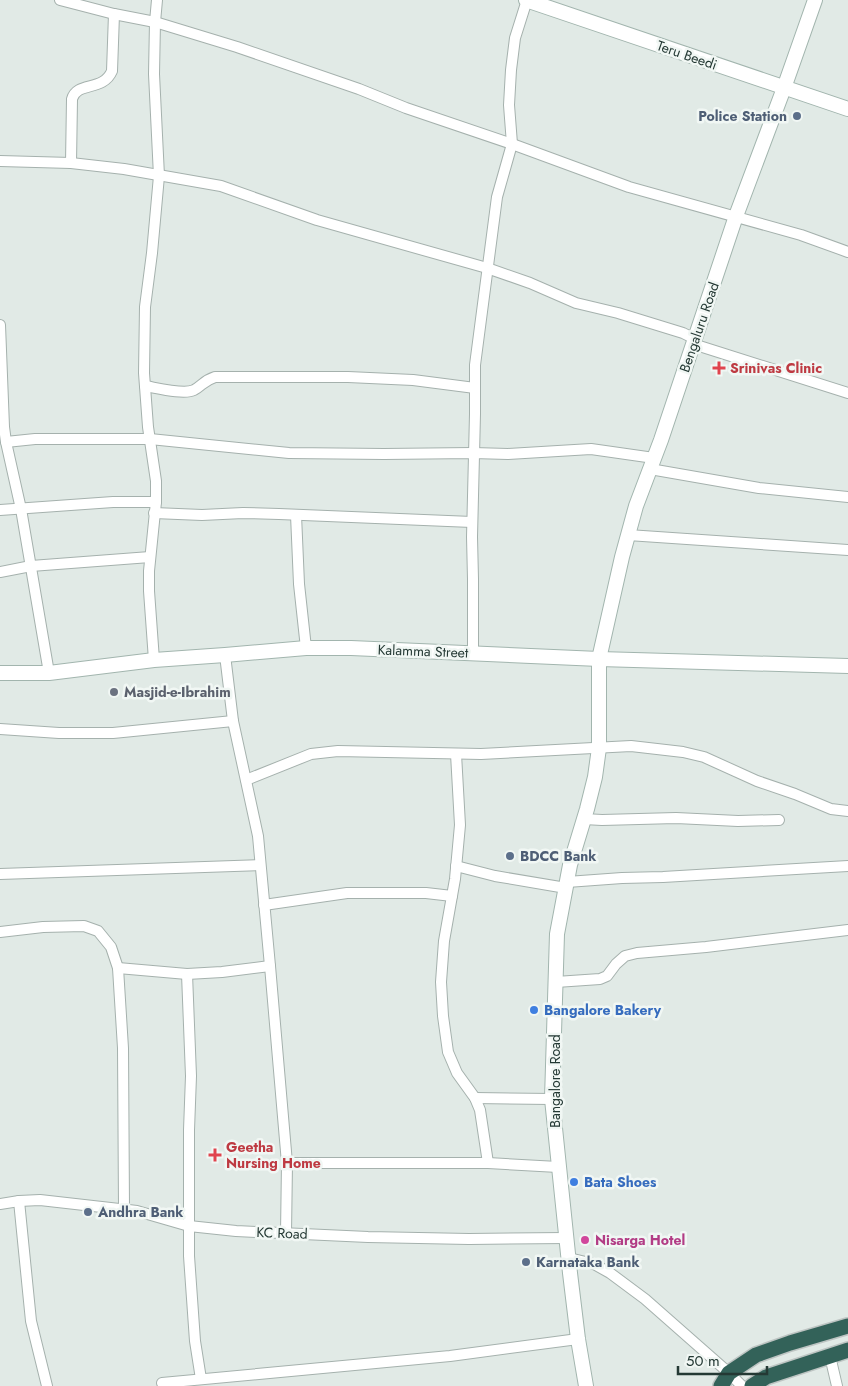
<svg xmlns="http://www.w3.org/2000/svg" width="848" height="1386" font-family="Jost,sans-serif">
  <style>
    .lines { fill: none; stroke-linecap: round; stroke-linejoin: round }
    .street-casing { stroke: #a5b1ad; stroke-width: 12 }
    .secondary-casing { stroke: #a2b5ae; stroke-width: 16 }
    .highway-casing { stroke: #bdc4c2; stroke-width: 18 }
    .street { stroke: #fff; stroke-width: 10 }
    .secondary { stroke: #fff; stroke-width: 14 }
    .highway { stroke: #336259; stroke-width: 15 }
    .service-dot { fill: #5c6f8a; stroke: #f1f7f4; stroke-width: 2 }
    .health-dot { fill: #e0444e; stroke: #f1f7f4; stroke-width: 2 }
    .worship-dot { fill: #6b7280; stroke: #f1f7f4; stroke-width: 2 }
    .shop-dot { fill: #3f7fe0; stroke: #f1f7f4; stroke-width: 2 }
    .hotel-dot { fill: #d1479c; stroke: #f1f7f4; stroke-width: 2 }
    .labels { text-anchor: middle; stroke-width: 5; stroke-linejoin: round; paint-order: stroke }
    .street-label { font-size: 14px; fill: #243934; stroke: #f1f7f4 }
    .service-label { font-size: 14px; font-weight: bold; fill: #4e5e75; stroke: #f1f7f4; text-anchor: start }
    .health-label { font-size: 14px; font-weight: bold; fill: #be3a42; stroke: #f1f7f4; text-anchor: start }
    .worship-label { font-size: 14px; font-weight: bold; fill: #5b616d; stroke: #f1f7f4; text-anchor: start }
    .shop-label { font-size: 14px; font-weight: bold; fill: #366cbe; stroke: #f1f7f4; text-anchor: start }
    .hotel-label { font-size: 14px; font-weight: bold; fill: #b23c85; stroke: #f1f7f4; text-anchor: start }
  </style>
  <rect width="100%" height="100%" fill="#e1eae6"/>
  <g class="lines">
    <!-- street casing -->
    <g class="street-casing">
      <g id="street">
        <path d="M60 0 114 14 155 22 237 47 359 89 406 108 512 144 629 187 801 235 848 252"/>
        <path d="M0 161 71 163 124 169 221 186 317 220 487 268 530 283 576 303 618 313 683 333 695 339"/>
        <path d="M71 163 72 99C77 81 103 92 112 71L114 14"/>
        <path d="M0 325 4 427 6 442 21 509 49 673"/>
        <path d="M693 344 848 393"/>
        <path d="M145 386C157 388 184 395 194 390 203 385 203 381 215 377H348L413 380 475 388"/>
        <path d="M6 442 35 439H150L289 453 384 454 473 453 508 454 591 449 654 458"/>
        <path d="M650 469 759 488 848 497"/>
        <path d="M0 510 113 502H156"/>
        <path d="M154 513 202 515 243 513 279 514 472 522"/>
        <path d="M296 515 299 584 306 648"/>
        <path d="M628 535 848 550"/>
        <path d="M0 572 31 566 150 557"/>
        <path d="M473 653V579L472 537 475 414V365L497 197 512 144 509 105 511 70 515 38 527 0"/>
        <path d="M225 655 233 721 258 836 270 966 287 1163 286 1233"/>
        <path d="M154 660 149 591V571L156 502V481L148 427 144 373 145 307 152 253 159 176 154 74 155 22 157 0"/>
        <path d="M0 729 59 733H113L233 721"/>
        <path d="M456 754 460 825 455 879 444 941 441 982 443 1016 448 1052 457 1073 475 1098 480 1110 488 1163"/>
        <path d="M246 780 311 754 338 751 481 754 631 746 683 752 704 757 757 781 795 794 831 809 848 811"/>
        <path d="M584 819 602 820 676 818 738 821 779 820"/>
        <path d="M456 866 495 876 566 888"/>
        <path d="M0 874 260 865"/>
        <path d="M567 882 622 878 663 877 848 866"/>
        <path d="M264 905 347 893H426L452 896"/>
        <path d="M0 932 43 927 84 926 98 931 111 947 118 968 123 1048 124 1209"/>
        <path d="M118 968 187 974 222 972 270 966"/>
        <path d="M187 974 191 1076 189 1130V1256L195 1341 201 1379"/>
        <path d="M556 982 600 979 607 976 616 964 625 956 637 953 706 947 848 930"/>
        <path d="M475 1098 552 1099"/>
        <path d="M287 1163H488L558 1167"/>
        <path d="M19 1201 31 1321 47 1386"/>
        <path d="M0 1204 19 1201 40 1200 137 1211 189 1226 236 1231 368 1237 469 1239 567 1238"/>
        <path d="M569 1258 594 1264 610 1273 645 1299 729 1373 742 1386"/>
        <path d="M830 1356 837 1386"/>
        <path d="M162 1383 450 1356 578 1339"/>
      </g>
    </g>
    <!-- secondary casing -->
    <g class="secondary-casing">
      <g id="secondary">
        <path d="M526 0 848 109"/>
        <path d="M0 673H49L154 660 225 655 306 648H351L599 659 848 666"/>
        <path d="M586 1386 578 1339 570 1273 552 1099 557 934 570 865 587 809 595 777 599 748V659L622 557 636 506 661 440 736 216 784 88 815 0"/>
      </g>
    </g>
    <!-- highway casing -->
    <g class="highway-casing">
      <g id="highway">
        <path d="M721 1386 729 1373 756 1355 790 1343 848 1326"/>
        <path d="M752 1386 766 1377 848 1350"/>
      </g>
    </g>
    <!-- street -->
    <use href="#street" class="street"/>
    <!-- secondary -->
    <use href="#secondary" class="secondary"/>
    <!-- highway -->
    <use href="#highway" class="highway"/>
  </g>
  <!-- markers -->
  <g class="service-dot">
    <circle cx="797" cy="116" r="5"/>
    <circle cx="510" cy="856" r="5"/>
    <circle cx="88" cy="1212" r="5"/>
    <circle cx="526" cy="1262" r="5"/>
  </g>
  <g class="health-dot">
    <path d="M716.5 360.5h5v5h5v5h-5v5h-5v-5h-5v-5h5z"/>
    <path d="M212.5 1147.5h5v5h5v5h-5v5h-5v-5h-5v-5h5z"/>
  </g>
  <circle class="worship-dot" cx="114" cy="692" r="5"/>
  <g class="shop-dot">
    <circle cx="534" cy="1010" r="5"/>
    <circle cx="574" cy="1182" r="5"/>
  </g>
  <circle class="hotel-dot" cx="585" cy="1240" r="5"/>
  <g class="labels">
    <!-- street labels -->
    <g class="street-label">
      <text transform="translate(687 55) rotate(19)" y="5">Teru Beedi</text>
      <text transform="translate(699 327) rotate(-71)" y="5">Bengaluru Road</text>
      <text transform="translate(423 651) rotate(2)" y="5">Kalamma Street</text>
      <text transform="translate(555 1081) rotate(-90)" y="5">Bangalore Road</text>
      <text transform="translate(282 1233) rotate(2)" y="5">KC Road</text>
    </g>
    <!-- service labels -->
    <g class="service-label">
      <text x="787" y="121" text-anchor="end">Police Station</text>
      <text x="520" y="861">BDCC Bank</text>
      <text x="98" y="1217">Andhra Bank</text>
      <text x="536" y="1267">Karnataka Bank</text>
    </g>
    <!-- health labels -->
    <g class="health-label">
      <text x="730" y="373">Srinivas Clinic</text>
      <text x="226" y="1152">Geetha<tspan x="226" dy="16">Nursing Home</tspan></text>
    </g>
    <!-- worship labels -->
    <g class="worship-label">
      <text x="124" y="697">Masjid-e-Ibrahim</text>
    </g>
    <!-- shop labels -->
    <g class="shop-label">
      <text x="544" y="1015">Bangalore Bakery</text>
      <text x="584" y="1187">Bata Shoes</text>
    </g>
    <!-- hotel labels -->
    <g class="hotel-label">
      <text x="595" y="1245">Nisarga Hotel</text>
    </g>
  </g>
  <!-- scale -->
  <path d="M678 1366v8h89v-8" fill="none" stroke="#243934" stroke-width="2.5"/>
  <text x="686" y="1366" font-size="15" fill="#243934" stroke="#f1f7f4" stroke-width="4" paint-order="stroke">50 m</text>
</svg>
